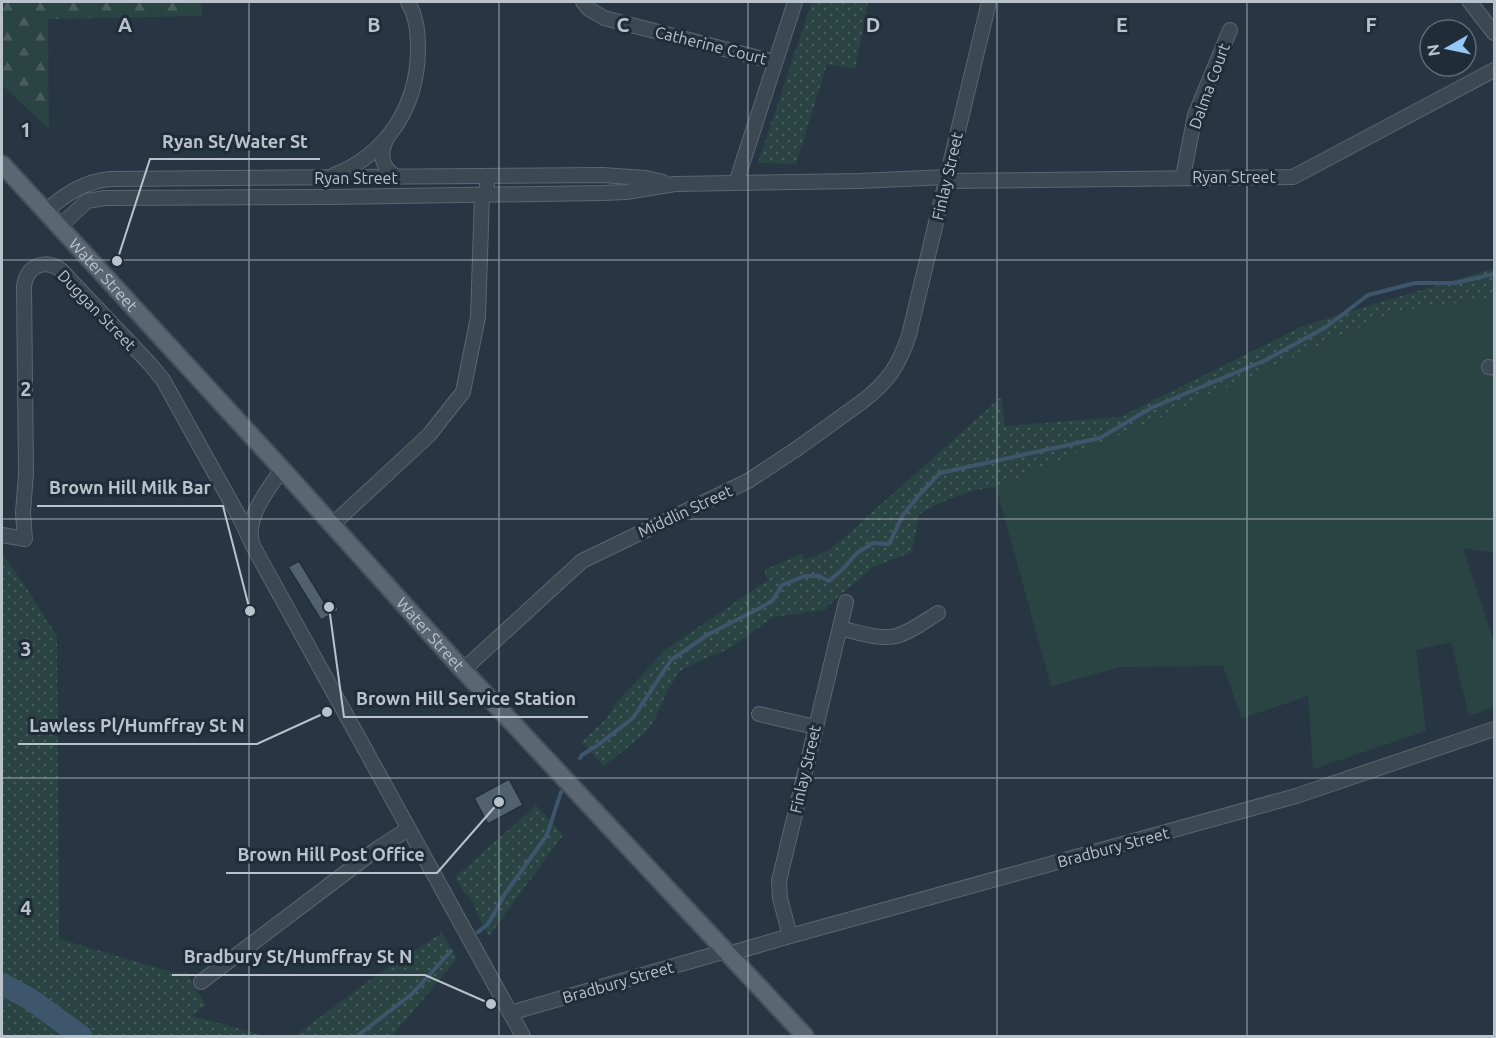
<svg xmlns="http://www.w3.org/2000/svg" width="1496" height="1038" font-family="Ubuntu,sans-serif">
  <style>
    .grass { fill: #2a4443 }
    .forest { fill: url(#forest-firs) }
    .park { fill: url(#park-dots) }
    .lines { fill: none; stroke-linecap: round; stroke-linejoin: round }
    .stream { stroke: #3e566b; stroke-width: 4 }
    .river { stroke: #3e566b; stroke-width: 22 }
    .building { fill: #51616d; stroke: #232f3a; stroke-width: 1.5 }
    .minor-casing { stroke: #5a6670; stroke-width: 16 }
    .major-casing { stroke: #46515c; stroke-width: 20 }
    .minor { stroke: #3c4852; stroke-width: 14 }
    .major { stroke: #5a6772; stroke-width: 16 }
    .grid { fill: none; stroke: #b9c3cc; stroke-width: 1.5; stroke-opacity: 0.55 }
    .labels { text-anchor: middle; stroke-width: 6; stroke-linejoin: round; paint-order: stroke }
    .street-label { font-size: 16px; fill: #b9c3cc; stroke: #202d38 }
    .grid-label { font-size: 20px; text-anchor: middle; font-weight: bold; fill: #b9c3cc; stroke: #202d38; stroke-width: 6; stroke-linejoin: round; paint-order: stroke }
    .leader { fill: none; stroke: #b9c3cc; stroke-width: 2 }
    .callout-dot { fill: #b9c3cc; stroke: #202d38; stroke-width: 2 }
    .callout-label { font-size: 18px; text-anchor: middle; font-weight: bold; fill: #b9c3cc; stroke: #202d38; stroke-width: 6; stroke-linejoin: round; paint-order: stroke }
  </style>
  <defs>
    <pattern id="forest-firs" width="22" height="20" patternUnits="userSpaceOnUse" patternTransform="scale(1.5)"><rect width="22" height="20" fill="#2a4443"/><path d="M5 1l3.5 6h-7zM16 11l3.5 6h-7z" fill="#475d5d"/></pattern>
    <pattern id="park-dots" width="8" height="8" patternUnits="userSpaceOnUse" patternTransform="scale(1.5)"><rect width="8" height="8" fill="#2a4443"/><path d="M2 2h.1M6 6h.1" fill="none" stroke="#475d5d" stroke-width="1.8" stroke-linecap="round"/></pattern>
  </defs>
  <rect width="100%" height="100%" fill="#283643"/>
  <!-- grass -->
  <path class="grass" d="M1472 301 1494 302V553L1463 548 1494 642V707L1469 716 1451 642 1416 650 1426 731 1313 769 1308 696 1242 718 1223 666 1121 667 1051 686 996 487 1159 418 1393 312Z"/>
  <!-- forest -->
  <path class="forest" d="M2 2H201L202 16 48 19 49 129 2 85Z"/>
  <!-- park -->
  <g class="park">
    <path d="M812 2H868L855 69 827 64 796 164 758 163Z"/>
    <path d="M1494 268V302L1472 301 1393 312 1159 418 996 487C969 489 942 501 919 514L912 552 873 567 823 610 773 617 729 649 708 657 680 671 668 689 654 721 642 736 604 766 581 742 606 719 618 701 665 650 768 580 764 570 802 554 804 559 818 556 838 543 1001 397 1005 426 1120 417 1303 326Z"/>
    <path d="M2 553 25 586 57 636 59 939 175 973 188 972 193 985 206 1005 192 1016 266 1036H2Z"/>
    <path d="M535 804 563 835 489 936 481 922 472 900 464 892 455 877 530 811Z"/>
    <path d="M442 933 457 959 392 1036H295L378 974Z"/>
  </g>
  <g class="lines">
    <!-- stream -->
    <g class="stream">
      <path d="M580 758 582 755 598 745 633 718 671 660 707 635 760 608 773 600 782 585 805 576H819L829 581 843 569 857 553 873 543 889 544 903 515 920 494 940 473 1100 438 1151 408 1266 360 1326 327 1368 295 1415 283H1455L1494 274"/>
      <path d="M478 932 488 924 505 894 547 835 561 792"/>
      <path d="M357 1036 412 994 451 951"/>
    </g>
    <!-- river -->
    <path class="river" d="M2 984 30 999 81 1036"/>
  </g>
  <!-- building -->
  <g class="building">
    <path d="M299 561 324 602 331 598 339 610 321 620 288 567Z"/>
    <path d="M509 779 523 805 488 824 474 798Z"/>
  </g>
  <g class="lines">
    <!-- minor casing -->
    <g class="minor-casing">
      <g id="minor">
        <path d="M583 2 589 9 604 18 775 62"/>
        <path d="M1470 2 1494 33"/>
        <path d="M386 140C379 155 382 169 397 177"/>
        <path d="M334 175C387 154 417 107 418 51 418 33 417 18 408 2"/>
        <path d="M1183 177 1195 115 1230 30"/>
        <path d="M946 181 1293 177 1494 70"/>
        <path d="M736 183 795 2"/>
        <path d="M45 212C64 195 84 181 111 179L602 175 646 178 663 182"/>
        <path d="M59 227 87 201 105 198 331 197 603 193 626 192 675 184 859 181 947 177"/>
        <path d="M1489 367 1494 368"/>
        <path d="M282 469C268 490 243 519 253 546L523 1036"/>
        <path d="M332 525 429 435 463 392 478 317 482 196 487 190V176"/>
        <path d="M2 535 25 539 23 513 26 473 24 286C27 266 44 258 61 270L150 364 163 380 241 520 253 546"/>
        <path d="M840 628C857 632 878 640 896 636 911 632 925 621 938 613"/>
        <path d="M463 670 582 561 748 481 798 448 863 401C889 381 899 365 909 335L989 2"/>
        <path d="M759 714 815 727"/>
        <path d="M790 936 780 898 779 881 846 602"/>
        <path d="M728 954 790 936 1296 796 1494 729"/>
        <path d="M201 982 377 849 408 829"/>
        <path d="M510 1013 726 951"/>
      </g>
    </g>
    <!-- major casing -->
    <g class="major-casing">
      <g id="major">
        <path id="s1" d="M2 164 282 469 463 670 805 1036"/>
      </g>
    </g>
    <!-- minor -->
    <use href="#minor" class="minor"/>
    <!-- major -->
    <use href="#major" class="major"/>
  </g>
  <!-- grid -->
  <path class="grid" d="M249 2V1036M499 2V1036M748 2V1036M997 2V1036M1247 2V1036M2 260H1494M2 519H1494M2 778H1494"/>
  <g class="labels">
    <!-- street labels -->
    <g class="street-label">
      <text transform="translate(711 45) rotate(14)" y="6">Catherine Court</text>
      <text transform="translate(1209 86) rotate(-70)" y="6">Dalma Court</text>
      <text transform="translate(947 176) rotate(-77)" y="6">Finlay Street</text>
      <text x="1234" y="183">Ryan Street</text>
      <text x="356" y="184">Ryan Street</text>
      <text dy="6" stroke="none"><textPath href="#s1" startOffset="150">Water Street</textPath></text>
      <text transform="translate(97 310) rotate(46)" y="6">Duggan Street</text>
      <text transform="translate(685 511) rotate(-25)" y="6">Middlin Street</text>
      <text dy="6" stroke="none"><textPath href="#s1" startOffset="636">Water Street</textPath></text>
      <text transform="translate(805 769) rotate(-77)" y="6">Finlay Street</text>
      <text transform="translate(1113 847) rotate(-15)" y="6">Bradbury Street</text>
      <text transform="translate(618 982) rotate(-16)" y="6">Bradbury Street</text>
    </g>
  </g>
  <g class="grid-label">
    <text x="125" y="32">A</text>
    <text x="374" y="32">B</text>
    <text x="623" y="32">C</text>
    <text x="873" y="32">D</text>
    <text x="1122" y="32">E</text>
    <text x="1371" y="32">F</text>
    <text x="26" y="137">1</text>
    <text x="26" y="396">2</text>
    <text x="26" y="656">3</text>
    <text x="26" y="915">4</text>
  </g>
  <!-- callouts -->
  <path class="leader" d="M117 261L150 159H320M250 611L223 506H37M329 607L344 717H588M327 712L257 744H18M499 802L437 873H226M491 1004L425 975H172"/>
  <g class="callout-dot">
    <circle cx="117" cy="261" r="6"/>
    <circle cx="250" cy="611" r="6"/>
    <circle cx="329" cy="607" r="6"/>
    <circle cx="327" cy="712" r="6"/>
    <circle cx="499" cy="802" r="6"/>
    <circle cx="491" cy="1004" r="6"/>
  </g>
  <g class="callout-label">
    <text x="235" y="148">Ryan St/Water St</text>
    <text x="130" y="494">Brown Hill Milk Bar</text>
    <text x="466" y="705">Brown Hill Service Station</text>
    <text x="137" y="732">Lawless Pl/Humffray St N</text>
    <text x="331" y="861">Brown Hill Post Office</text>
    <text x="298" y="963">Bradbury St/Humffray St N</text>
  </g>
  <!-- border -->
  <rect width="1496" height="1038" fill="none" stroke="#b9c3cc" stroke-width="6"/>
  <!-- north arrow -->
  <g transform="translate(1448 48) rotate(261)"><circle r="28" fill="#202d38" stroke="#5d6973" stroke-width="1.5"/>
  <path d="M0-4.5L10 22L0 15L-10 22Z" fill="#94c6f6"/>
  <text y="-9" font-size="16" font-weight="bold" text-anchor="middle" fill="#b9c3cc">N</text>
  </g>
</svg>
